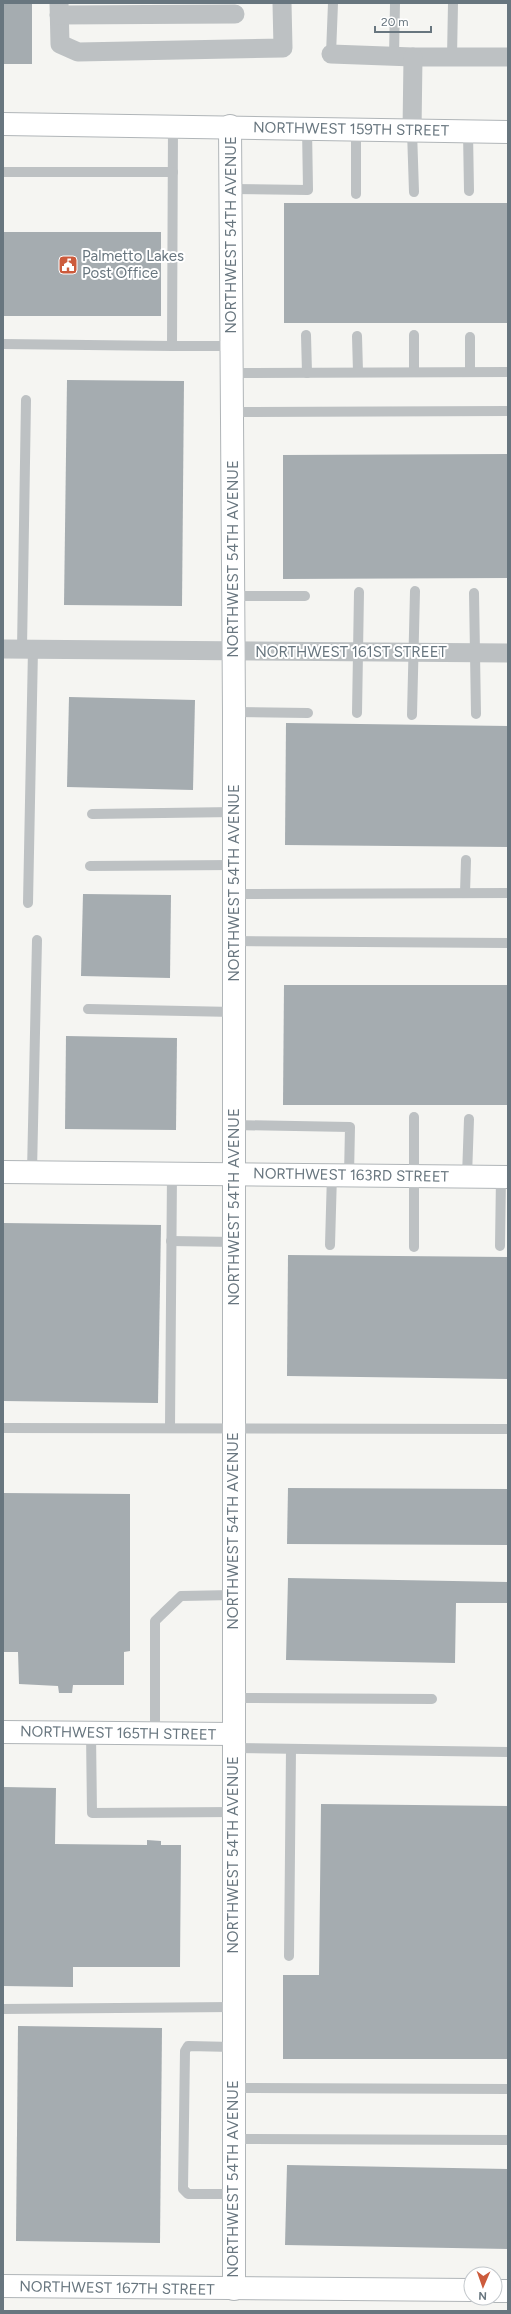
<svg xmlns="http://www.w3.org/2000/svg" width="511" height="2314" font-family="Figtree,sans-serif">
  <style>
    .building { fill: #a5acb0 }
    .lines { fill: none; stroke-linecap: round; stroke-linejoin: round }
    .secondary-casing { stroke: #b0b5b8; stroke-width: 24 }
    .lane { stroke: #bdc1c3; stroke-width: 10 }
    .street { stroke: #bdc1c3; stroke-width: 19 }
    .secondary { stroke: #fff; stroke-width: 22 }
    .labels { text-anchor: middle; stroke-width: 4; stroke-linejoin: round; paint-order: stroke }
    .street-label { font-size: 15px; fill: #68767f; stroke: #fff }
    .poi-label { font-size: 15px; fill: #68767f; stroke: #fff; text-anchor: start }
  </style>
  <rect width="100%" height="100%" fill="#f5f5f2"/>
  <!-- building -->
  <g class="building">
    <rect x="3" y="3" width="29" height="61"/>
    <rect x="284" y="203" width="224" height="120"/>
    <rect x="3" y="232" width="158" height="84"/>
    <path d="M67 380 184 381 182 606 64 605Z"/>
    <path d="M508 454V578L283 579V455Z"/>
    <path d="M69 697 195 700 193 790 67 787Z"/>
    <path d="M286 723 508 726V847L285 845Z"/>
    <path d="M83 894 171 895 170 978 81 976Z"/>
    <path d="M284 985H508V1105H283Z"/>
    <path d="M66 1036 177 1038 176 1130 65 1129Z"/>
    <path d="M3 1223 161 1225 158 1403 3 1401Z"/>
    <path d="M288 1255 508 1257V1379L287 1376Z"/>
    <path d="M288 1488 508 1489V1545L287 1544Z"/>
    <path d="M3 1493 130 1494V1651L124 1652V1685H73L72 1693H59L58 1686 19 1684 18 1652H3Z"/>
    <path d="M288 1578 508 1582V1603H456L455 1663 286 1660Z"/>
    <path d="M4 1787 56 1788 55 1844 147 1845V1840L161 1841V1845H181L180 1967H73V1987L3 1986Z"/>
    <path d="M321 1804 508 1806V2059H283V1975H319Z"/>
    <path d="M18 2026 162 2028 160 2243 16 2241Z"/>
    <path d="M287 2165 508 2169V2249L285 2245Z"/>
  </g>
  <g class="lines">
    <!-- secondary casing -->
    <g class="secondary-casing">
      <g id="secondary">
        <path d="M3 124 508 132"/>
        <path d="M230 126 234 712V2289"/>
        <path d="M3 1172 508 1177"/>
        <path d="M3 1732 233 1734"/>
        <path d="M3 2286 471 2290"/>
        <path d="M495 2291H508"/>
      </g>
    </g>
    <!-- lane -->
    <g class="lane">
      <path d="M331 54 333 3"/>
      <path d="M394 57 395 3"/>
      <path d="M452 57 453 3"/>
      <path d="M173 126 172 346H232"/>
      <path d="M356 130V194"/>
      <path d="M412 131 414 192"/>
      <path d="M468 132 469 191"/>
      <path d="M3 172H173"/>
      <path d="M231 189 308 190 307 128"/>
      <path d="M306 335 307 373"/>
      <path d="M414 335V372"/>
      <path d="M357 336 358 372"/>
      <path d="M470 337V372"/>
      <path d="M3 344 172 346"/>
      <path d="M232 373 508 372"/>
      <path d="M232 412 508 411"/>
      <path d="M474 593 476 714"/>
      <path d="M233 596H305"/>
      <path d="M22 649 26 400"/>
      <path d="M234 712 308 713"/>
      <path d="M357 713 359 592"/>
      <path d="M412 715 415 591"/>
      <path d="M92 814 234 812"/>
      <path d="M90 866 234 865"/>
      <path d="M465 893 466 860"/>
      <path d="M234 894 508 893"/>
      <path d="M28 903 33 649"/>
      <path d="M234 941 508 943"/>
      <path d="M88 1009 234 1012"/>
      <path d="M234 1125 350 1127 349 1175"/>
      <path d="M32 1172 37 940"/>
      <path d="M467 1176 469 1119"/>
      <path d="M171 1241 234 1242"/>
      <path d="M330 1245 332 1174"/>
      <path d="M500 1246 501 1176"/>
      <path d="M414 1247V1117"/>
      <path d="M3 1428 508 1429"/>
      <path d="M170 1428 172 1173"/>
      <path d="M233 1698 432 1699"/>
      <path d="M91 1733 92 1813 233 1812"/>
      <path d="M155 1734V1621L181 1596 233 1595"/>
      <path d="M233 1748 508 1752"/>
      <path d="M289 1956 291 1749"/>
      <path d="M3 2009 232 2007"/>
      <path d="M233 2047 188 2046 185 2051 183 2189 188 2194H234"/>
      <path d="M233 2088 508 2089"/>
      <path d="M234 2139 508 2140"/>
    </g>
    <!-- street -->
    <g class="street">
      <path d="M59 3 60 44 78 52 283 48 282 3"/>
      <path d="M59 15 235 14"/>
      <path d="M331 54 413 57H508"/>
      <path d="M412 131 413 57"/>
      <path d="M3 649 508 653"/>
    </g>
    <!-- secondary -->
    <use href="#secondary" class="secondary"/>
  </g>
  <!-- icons -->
  <defs>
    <g id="civic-square" transform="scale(1)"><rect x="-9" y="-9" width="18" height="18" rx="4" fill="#cc5b3c" stroke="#fff"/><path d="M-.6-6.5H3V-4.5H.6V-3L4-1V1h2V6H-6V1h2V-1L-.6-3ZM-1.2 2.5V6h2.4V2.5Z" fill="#fff"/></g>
  </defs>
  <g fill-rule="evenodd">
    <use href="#civic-square" x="68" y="265"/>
  </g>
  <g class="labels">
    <!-- street labels -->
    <g class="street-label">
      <text transform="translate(351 129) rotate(1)" y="5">NORTHWEST 159TH STREET</text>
      <text transform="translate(231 235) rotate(-90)" y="5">NORTHWEST 54TH AVENUE</text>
      <text transform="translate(233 559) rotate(-90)" y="5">NORTHWEST 54TH AVENUE</text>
      <text x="351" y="657">NORTHWEST 161ST STREET</text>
      <text transform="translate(234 883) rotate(-90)" y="5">NORTHWEST 54TH AVENUE</text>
      <text transform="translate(351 1175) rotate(1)" y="5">NORTHWEST 163RD STREET</text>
      <text transform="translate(234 1207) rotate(-90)" y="5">NORTHWEST 54TH AVENUE</text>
      <text transform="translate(233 1531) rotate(-90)" y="5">NORTHWEST 54TH AVENUE</text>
      <text transform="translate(118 1733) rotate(1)" y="5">NORTHWEST 165TH STREET</text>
      <text transform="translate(233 1855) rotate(-90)" y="5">NORTHWEST 54TH AVENUE</text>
      <text transform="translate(233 2179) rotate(-90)" y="5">NORTHWEST 54TH AVENUE</text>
      <text transform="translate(117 2288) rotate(1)" y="5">NORTHWEST 167TH STREET</text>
    </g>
    <!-- poi labels -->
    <g class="poi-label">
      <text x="82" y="261">Palmetto Lakes<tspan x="82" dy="17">Post Office</tspan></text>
    </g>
  </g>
  <!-- border -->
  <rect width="511" height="2314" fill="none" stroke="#68767f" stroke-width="8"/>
  <!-- north arrow -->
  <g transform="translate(483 2286) rotate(182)"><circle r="19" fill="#ffffff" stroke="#c3c8cc"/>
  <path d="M0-3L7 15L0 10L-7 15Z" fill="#cc5b3c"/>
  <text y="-6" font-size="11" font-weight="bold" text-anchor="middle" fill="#68767f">N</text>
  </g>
  <!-- scale -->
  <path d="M375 26v6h56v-6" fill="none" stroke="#68767f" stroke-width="2"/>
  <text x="381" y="26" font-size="12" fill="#68767f" stroke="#ffffff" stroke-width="3" paint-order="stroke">20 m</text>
</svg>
